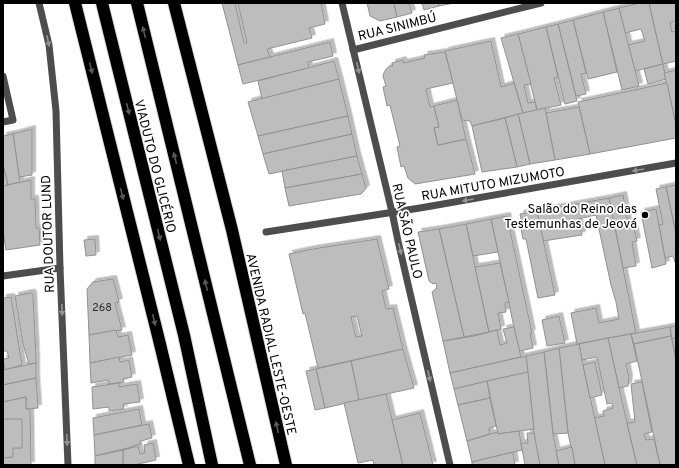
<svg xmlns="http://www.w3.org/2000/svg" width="679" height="468" font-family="Overpass,sans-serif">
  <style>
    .building { fill: #bdbdbd; stroke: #919191; fill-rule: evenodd; filter: url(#shadow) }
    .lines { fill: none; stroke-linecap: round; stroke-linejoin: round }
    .highway-casing { stroke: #dbdbdb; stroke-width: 14 }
    .minor { stroke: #4d4d4d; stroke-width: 7 }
    .highway { stroke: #000; stroke-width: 12 }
    .oneway { fill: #595959 }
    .oneway2 { fill: #949494 }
    .poi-dot { fill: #000; stroke: #fff; stroke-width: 1.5 }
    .labels { text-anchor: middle; stroke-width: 3.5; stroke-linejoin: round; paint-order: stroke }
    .number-label { font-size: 11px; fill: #2f2f2f }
    .street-label { font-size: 13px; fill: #000; stroke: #fff }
    .poi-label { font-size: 13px; fill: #000; stroke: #fff; text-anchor: end }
  </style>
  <defs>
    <filter id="shadow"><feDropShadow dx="3.5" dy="-3.5" stdDeviation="0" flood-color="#0004"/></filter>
  </defs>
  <rect width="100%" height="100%" fill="#fff"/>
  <!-- building -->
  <g class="building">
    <path d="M222 3H235L244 43H247L238 3H321L325 24 309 28 312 38 267 49 270 57 238 65Z"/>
    <path d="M367 3H394L397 17 380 21 370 16Z"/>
    <path d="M394 3H409L412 13 397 17Z"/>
    <path d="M422 3H438L439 6 424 10Z"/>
    <path d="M438 3H454L439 6Z"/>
    <path d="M639 3H649L663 64 635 71 628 45 645 41 641 29 625 33 619 8Z"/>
    <path d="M649 3H676V21L670 22 672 32 676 31V61L663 64Z"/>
    <path d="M619 8 639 86 622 90 603 12Z"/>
    <path d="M603 12 617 72 588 79 573 20Z"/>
    <path d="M573 20 586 73 581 74 586 94 576 96 558 24Z"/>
    <path d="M558 24 577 101 565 104 546 27Z"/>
    <path d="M546 27 558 77 554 78 561 105 537 110 518 34Z"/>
    <path d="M518 34 531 84 524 85 528 103 535 102 537 110 523 113 501 38Z"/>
    <path d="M491 41 501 87 514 83 523 113 472 126 470 121 462 120 445 51Z"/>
    <path d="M330 42 333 56 308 62 309 68 243 84 238 65Z"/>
    <path d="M445 52 453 83 426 89 430 107 434 106 439 127 434 128 438 145 466 139 475 174 415 184 408 178 404 166 401 167 397 147 400 146 390 105 387 106 383 87 386 86 383 76 384 73 386 69 390 66H393L392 63 403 60V63L425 58 424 55Z"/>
    <path d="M334 61 339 79 262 99 258 81Z"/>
    <path d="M663 64 666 79 648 84 644 69Z"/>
    <path d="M676 70V125L664 73Z"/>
    <path d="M339 79 348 116 258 136 248 102Z"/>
    <path d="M667 83 676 125V138L590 154 578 102Z"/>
    <path d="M457 100 466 139 438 145 434 128 439 127 434 106Z"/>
    <path d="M579 107 590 154 555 160 546 113Z"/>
    <path d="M545 108 555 160 530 164 518 114Z"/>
    <path d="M518 114 530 164 517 167 505 118Z"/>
    <path d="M348 116 352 134 263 154 258 136Z"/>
    <path d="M505 118 517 167 482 172 472 126Z"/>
    <path d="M32 129V175L19 177 13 134Z"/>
    <path d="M13 134 20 182 8 185 3 165V136Z"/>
    <path d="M352 134 357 156 269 174 263 154Z"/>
    <path d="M357 156 362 174 285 188 282 171Z"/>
    <path d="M3 165 8 185 3 186Z"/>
    <path d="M362 174 366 188 361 194 289 206 285 188Z"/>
    <path d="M31 180V199H35L36 228H39L40 245 6 250 3 231V186Z"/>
    <path d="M676 185V234L666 187Z"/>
    <path d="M666 187 676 234V265L673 256 665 258 659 225 663 224 656 189Z"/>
    <path d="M623 195 629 228H634L637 241 632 242 636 266 623 268 609 198Z"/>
    <path d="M609 198 636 333 577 344 571 313 596 308 599 323 619 319 616 302 611 285 596 215 578 219 582 235 543 241 537 211Z"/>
    <path d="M656 209 666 264 652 268 641 212Z"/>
    <path d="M537 211 555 295 538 298 526 239H523L520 224H522L520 214Z"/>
    <path d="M507 216 532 333H530L533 348 519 351 491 219Z"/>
    <path d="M491 219 498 252 473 256 466 224Z"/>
    <path d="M466 224 489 332 464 337 439 229Z"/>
    <path d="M439 229 464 337 443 341 432 292 437 288 436 283 433 284 429 281 418 232Z"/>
    <path d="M95 239 96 255 86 256 84 240Z"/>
    <path d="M377 239 389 289 382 291 386 309 393 308 403 349 318 368 305 313 303 314 289 254 298 252 313 249ZM357 316 362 336 356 337 351 317Z"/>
    <path d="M500 263 509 302 505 303 506 312 498 313 501 329 489 332 475 267Z"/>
    <path d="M113 279 119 302 115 303 122 330 89 335 87 289 93 282Z"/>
    <path d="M29 293H32L33 295 36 358V363L29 364 23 344 15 296Z"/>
    <path d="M11 297 22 365 5 370 3 359 9 358 7 351H3V298Z"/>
    <path d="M559 316 565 343 547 346 542 320Z"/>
    <path d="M676 326V338L672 339 670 327Z"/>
    <path d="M514 327 521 357 450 373 443 341 474 336 497 330 500 345 507 343 503 329Z"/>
    <path d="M670 327 671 336 634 344 631 334Z"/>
    <path d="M116 330 118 337 128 335 132 355 90 363 89 335Z"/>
    <path d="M631 334 637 361 626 364 629 378 628 386 619 388 608 338Z"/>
    <path d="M671 336 676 359V465H660L634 344Z"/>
    <path d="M608 338 619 388 637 465H605L594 418 604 416 603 411 613 408 612 403 607 404 597 357 582 360 579 344Z"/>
    <path d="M676 338V359L672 339Z"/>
    <path d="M579 344 582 360 605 465H575L568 433 559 348Z"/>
    <path d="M559 348 568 433 553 434 544 352Z"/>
    <path d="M403 349 414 388 359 400 351 361Z"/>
    <path d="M544 352 553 434 559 465H540L535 442 526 356Z"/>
    <path d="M526 356 528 372 454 389 450 373Z"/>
    <path d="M119 357 120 362 129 360 132 377 123 379 124 382 109 384 108 380 91 383 90 363Z"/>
    <path d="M351 361 359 400 325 408 316 369Z"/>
    <path d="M595 362 602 395 590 398 583 365Z"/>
    <path d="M36 363V378L3 385V370Z"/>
    <path d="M316 369 325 408 315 410 306 371Z"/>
    <path d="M528 372 534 429 498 434 487 381Z"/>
    <path d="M36 378 38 408 26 409V397L3 402V385Z"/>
    <path d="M487 381 490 398 458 405 454 389Z"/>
    <path d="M642 382 652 432 644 434 646 440 654 439 660 465H637L627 423 635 422 631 384Z"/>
    <path d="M119 383V387L137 384 140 402 123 404 124 409 109 411V407L93 409 92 387Z"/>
    <path d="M386 394 403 465H374L373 460 358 463 344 403Z"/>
    <path d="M26 397V409H30L31 465H3V402Z"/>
    <path d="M490 398 496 426 489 428 490 434 467 441 458 405Z"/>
    <path d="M139 409 142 425 94 435 93 418Z"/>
    <path d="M420 413 433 465H403L392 420Z"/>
    <path d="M3 419H22V448H13V457L3 458Z"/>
    <path d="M149 424 152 438 140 441 141 444 132 446V447L95 456 94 435Z"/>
    <path d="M519 431 522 450 472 462 467 441 497 432 498 434Z"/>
    <path d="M527 433H534L540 465H525L521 443H528Z"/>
    <path d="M153 443 156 460 134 465H123V450L138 446 140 454 145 453 144 445Z"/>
    <path d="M572 447 575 465H559L556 451Z"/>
    <path d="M123 450V465H95V456Z"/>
    <path d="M513 452 515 465H472V462Z"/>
  </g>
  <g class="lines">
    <!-- highway casing -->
    <g class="highway-casing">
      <g id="highway">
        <path d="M75 3 159 340 189 465"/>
        <path d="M102 3 184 335 212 465"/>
        <path d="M137 3 250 465"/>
        <path d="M174 3 232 230 286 465"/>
      </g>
    </g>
    <!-- minor -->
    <g class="minor">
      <path d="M39 3 49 45 56 111 60 268 68 465"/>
      <path d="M342 3 392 212 398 241 450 465"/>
      <path d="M353 50 541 3"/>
      <path d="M3 76 13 120 3 122"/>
      <path d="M266 232 420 208 676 163"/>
      <path d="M3 276 60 268"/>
    </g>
    <!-- highway -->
    <use href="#highway" class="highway"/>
  </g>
  <!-- one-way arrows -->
  <defs><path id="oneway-solid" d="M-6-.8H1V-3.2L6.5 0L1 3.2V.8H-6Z"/></defs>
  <g class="oneway">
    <use href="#oneway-solid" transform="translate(144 32) rotate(-104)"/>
    <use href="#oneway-solid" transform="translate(91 68) rotate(76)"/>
    <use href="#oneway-solid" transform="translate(128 109) rotate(76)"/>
    <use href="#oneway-solid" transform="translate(175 158) rotate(-104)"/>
    <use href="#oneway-solid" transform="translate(122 194) rotate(76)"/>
    <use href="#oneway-solid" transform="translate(159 235) rotate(76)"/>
    <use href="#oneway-solid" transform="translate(206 285) rotate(-104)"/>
    <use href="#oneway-solid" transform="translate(154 320) rotate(76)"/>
    <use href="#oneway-solid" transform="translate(277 427) rotate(-103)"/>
  </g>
  <g class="oneway2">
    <use href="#oneway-solid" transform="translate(48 41) rotate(78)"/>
    <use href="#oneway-solid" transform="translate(358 68) rotate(77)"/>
    <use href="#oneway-solid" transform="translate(638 170) rotate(170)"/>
    <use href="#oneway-solid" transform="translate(468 200) rotate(170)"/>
    <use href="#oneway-solid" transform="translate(400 249) rotate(77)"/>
    <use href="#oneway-solid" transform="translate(62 310) rotate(88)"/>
    <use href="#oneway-solid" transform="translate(429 376) rotate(77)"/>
    <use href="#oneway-solid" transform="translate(67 440) rotate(88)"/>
  </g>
  <!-- markers -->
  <circle class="poi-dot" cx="645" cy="215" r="4"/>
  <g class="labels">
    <!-- number labels -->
    <g class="number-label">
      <text x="102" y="311">268</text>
    </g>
    <!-- street labels -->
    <g class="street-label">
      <text transform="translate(397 26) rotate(-14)" y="5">RUA SINIMBÚ</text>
      <text transform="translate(156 166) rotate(76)" y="5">VIADUTO DO GLICÉRIO</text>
      <text transform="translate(493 183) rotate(-10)" y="5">RUA MITUTO MIZUMOTO</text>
      <text transform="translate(408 231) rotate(77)" y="5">RUA SÃO PAULO</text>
      <text transform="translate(47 234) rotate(-92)" y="5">RUA DOUTOR LUND</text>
      <text transform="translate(272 344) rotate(77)" y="5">AVENIDA RADIAL LESTE-OESTE</text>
    </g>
    <!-- poi labels -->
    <g class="poi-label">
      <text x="637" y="213">Salão do Reino das<tspan x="637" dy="15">Testemunhas de Jeová</tspan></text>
    </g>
  </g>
  <!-- border -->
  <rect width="679" height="468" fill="none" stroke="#000000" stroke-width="8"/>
</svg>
